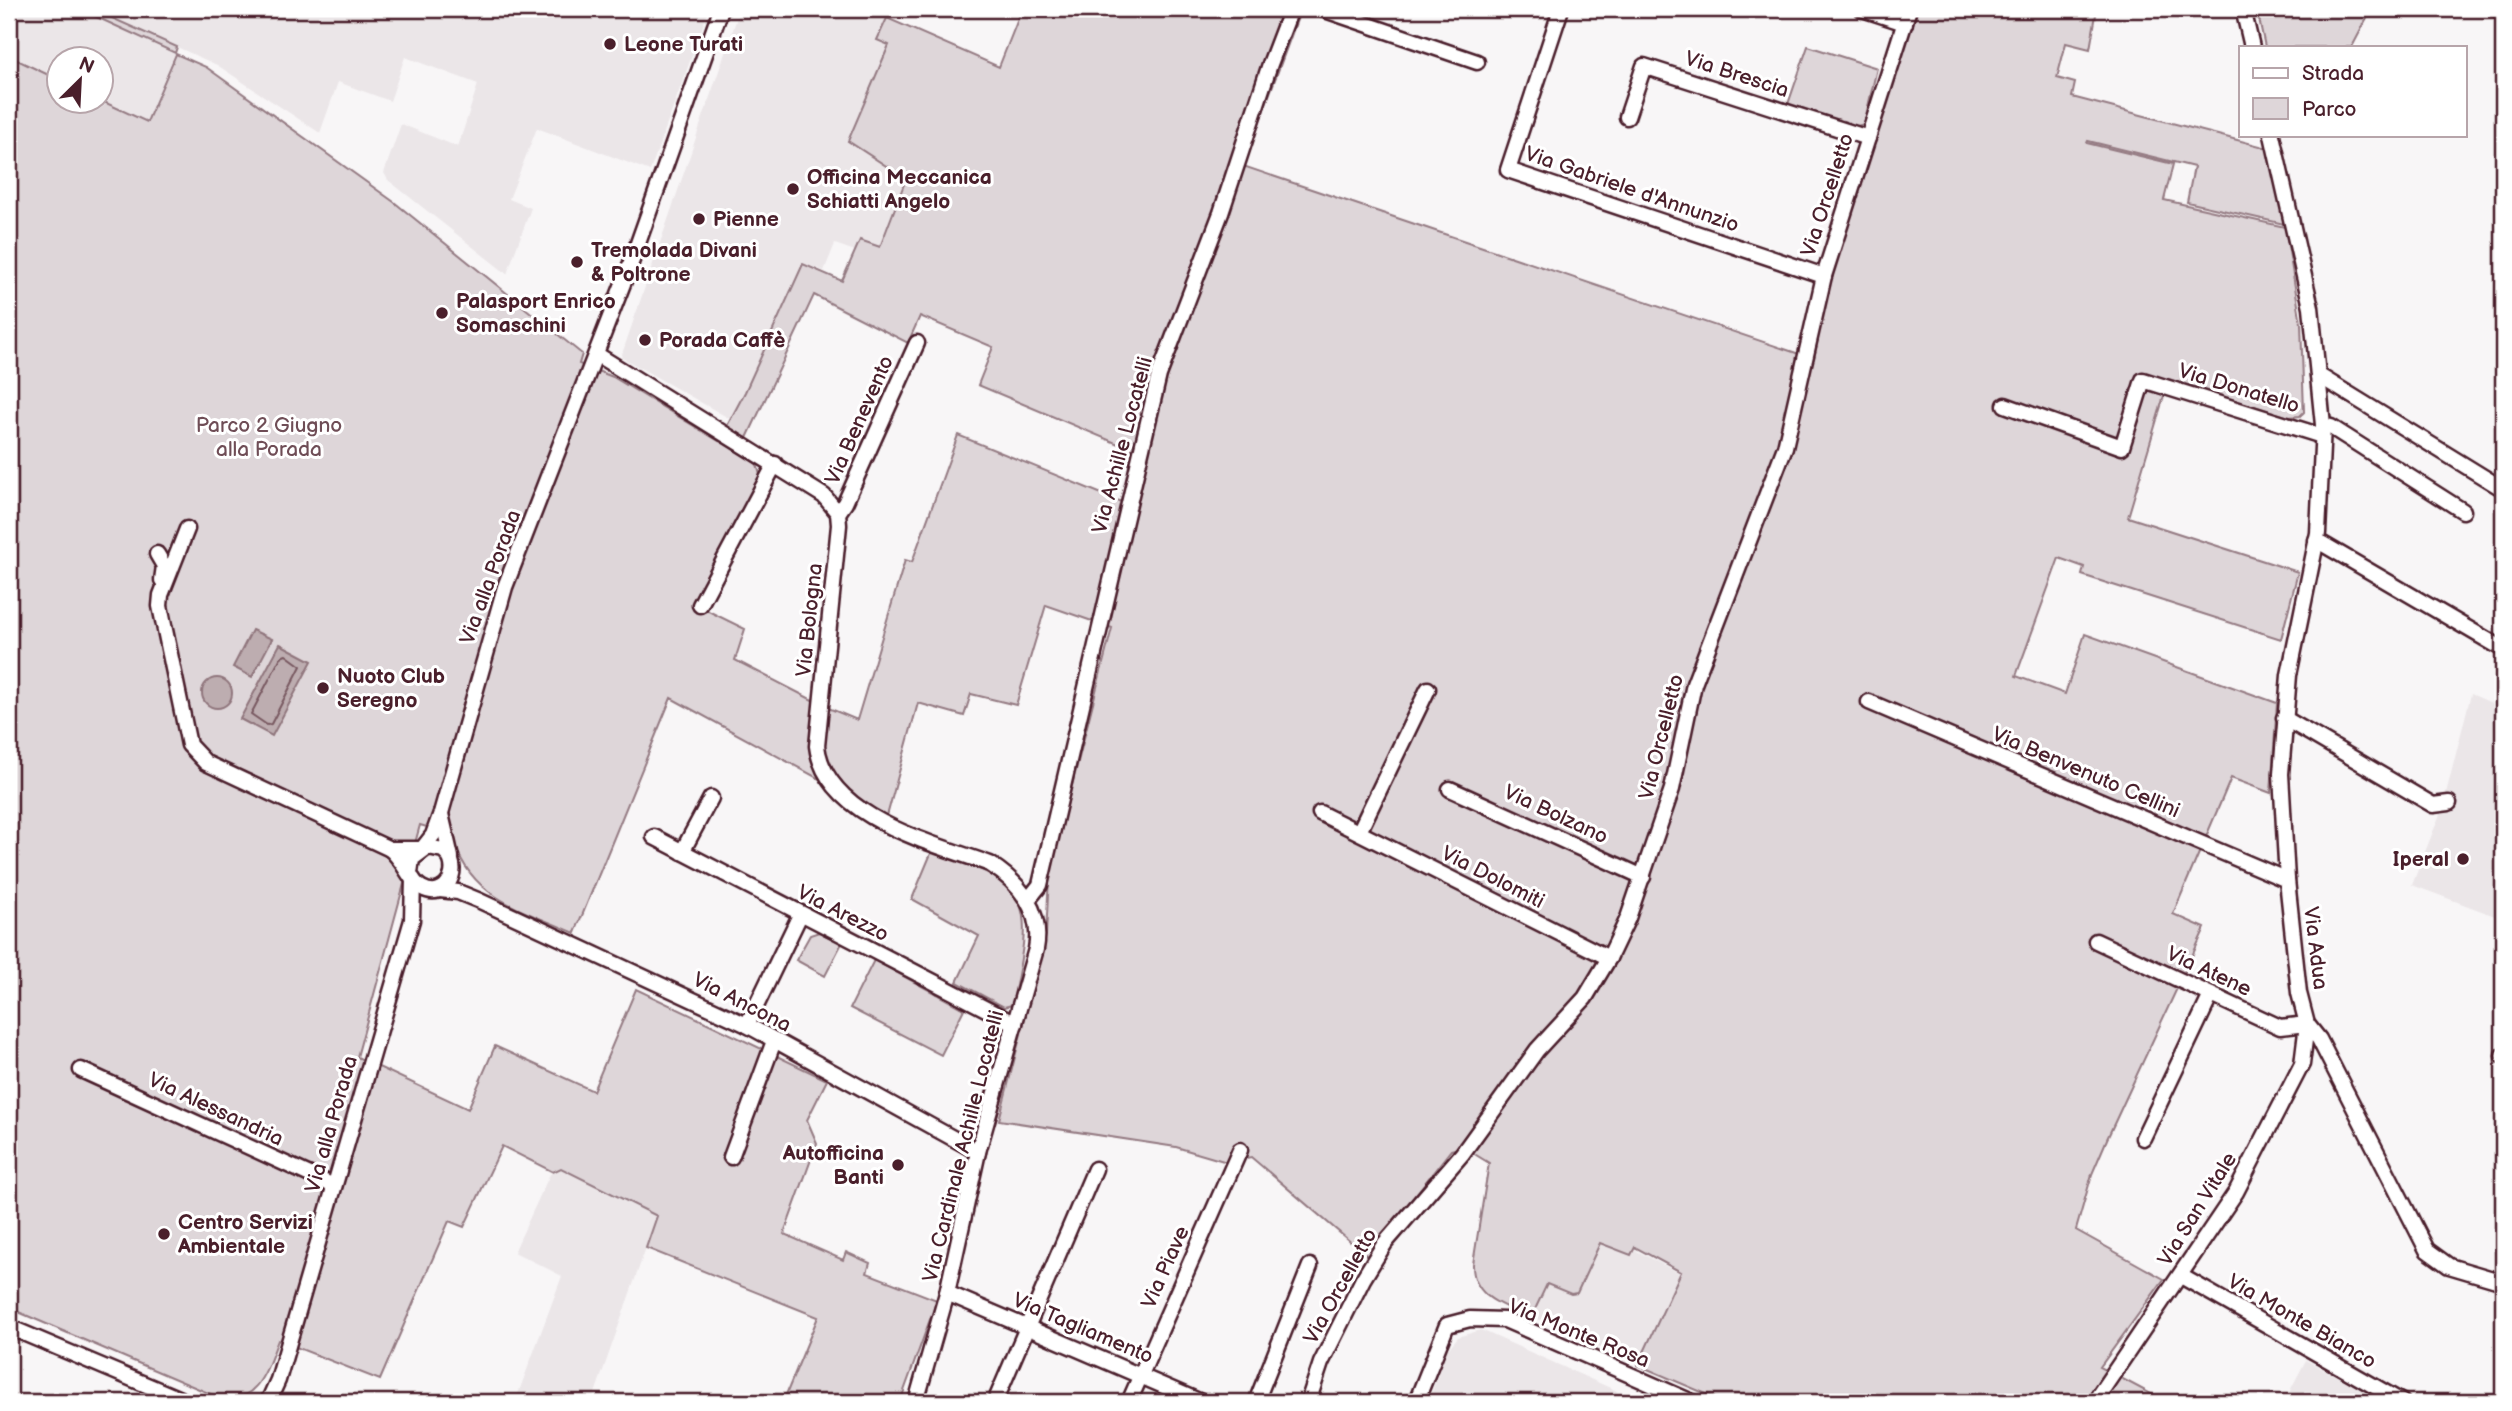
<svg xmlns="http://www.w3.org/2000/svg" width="2512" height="1411" font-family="'Balsamiq Sans',sans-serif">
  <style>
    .built { fill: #ebe6e8 }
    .green { fill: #ded6d9; stroke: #947a82; stroke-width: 2; fill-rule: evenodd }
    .water { fill: #bdadb0; stroke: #8f747b; stroke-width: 2 }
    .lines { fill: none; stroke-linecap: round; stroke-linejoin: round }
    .shore { stroke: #785860; stroke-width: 2 }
    .minor-casing { stroke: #4a1f2b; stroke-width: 19 }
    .minor { stroke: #fff; stroke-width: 14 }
    .poi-dot { fill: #4a1f2b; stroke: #fff; stroke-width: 2.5 }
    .labels { text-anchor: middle; stroke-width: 6; stroke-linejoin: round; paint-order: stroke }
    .poi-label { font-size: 21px; font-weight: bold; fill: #4a1f2b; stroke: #fff; text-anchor: start }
    .street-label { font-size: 21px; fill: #4a1f2b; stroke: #fff }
    .park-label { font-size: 21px; fill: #6f4d56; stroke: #fff }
  </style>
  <rect width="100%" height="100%" fill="#f8f6f7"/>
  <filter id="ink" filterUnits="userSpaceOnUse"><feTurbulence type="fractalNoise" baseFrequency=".0143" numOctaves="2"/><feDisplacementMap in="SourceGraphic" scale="14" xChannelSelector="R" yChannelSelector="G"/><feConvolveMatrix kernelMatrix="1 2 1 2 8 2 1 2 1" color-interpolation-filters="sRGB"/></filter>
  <g filter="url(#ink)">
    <!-- built -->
    <g class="built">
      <path d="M9 9H79L175 53 146 122 102 100V60H60L59 79 9 55Z"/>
      <path d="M92 9H709L650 171 537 128 509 199 531 208 507 274 388 180 384 173 401 124 458 147 478 84 405 57 390 101 338 82 320 133 217 65Z"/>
      <path d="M740 9H890L877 40 889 45 847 142 905 179 879 247 860 239 855 251 835 244 824 271 803 263 732 420 621 357Z"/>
      <path d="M2471 694 2503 708V919L2412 885 2442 809Z"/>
      <path d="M561 1169 657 1216 592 1402H515L562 1276 514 1252 550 1174Z"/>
      <path d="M1577 1226 1629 1253 1633 1249 1681 1274 1700 1376 1693 1389 1527 1314Z"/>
      <path d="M1481 1330 1617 1391 1612 1402H1428L1447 1350 1458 1337Z"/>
      <path d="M2306 1360 2384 1402H2284Z"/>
    </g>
    <!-- green -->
    <g class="green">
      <path d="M79 9H92L177 47 175 53Z"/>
      <path d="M1022 9H1301L1243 166 1814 359 1830 273 1914 9H2097L2090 49 2066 43 2057 78 2075 83 2072 97 2268 148 2284 224 2187 202 2194 167 2088 141 2087 143 2173 164 2164 200 2285 227 2301 323 2304 412 2300 416 2289 417 2169 379 2128 517 2298 572 2281 639 2082 575 2084 567 2059 558 2016 676 2065 694 2085 634 2277 703 2271 793 2231 778 2173 914 2205 928 2107 1139 2092 1174 2076 1230 2164 1279 2100 1367 2166 1402H1725L1638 1365 1681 1272 1635 1247 1631 1255 1600 1243 1577 1293 1571 1294 1547 1284 1531 1318C1505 1306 1472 1298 1473 1264L1489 1163 1463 1147 1451 1150 1367 1256 1251 1157 1227 1162 1176 1147 999 1120 1046 935 1049 876 1112 628 1046 605 1016 705 971 694 964 716 918 703 887 816 671 698 575 933C522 909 467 898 452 834L420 825 357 1057 468 1109 495 1046 593 1091 636 989 827 1080 807 1120 817 1143 784 1234 843 1260 846 1252 870 1263 867 1273 937 1300 900 1402H783L818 1317 646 1248 657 1216 561 1168 553 1172 502 1146 464 1227 449 1221 380 1380 278 1340C267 1368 258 1405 220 1398L9 1308V56L59 80 60 102 102 101 147 122 176 54 206 67 394 202 582 354 579 364 613 377 719 441 745 392 803 264 842 281 860 240 880 247 906 179 848 141 889 45 877 40 887 18 999 67ZM814 295 908 343 920 316 993 347 978 385 1147 456 1136 508 958 435 912 562 905 560 857 720 826 707 735 660 745 629 694 604 760 475 757 464 740 453Z"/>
      <path d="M2257 9H2372L2352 47H2265Z"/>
      <path d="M1808 46 1877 68 1864 124 1854 127 1787 107Z"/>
      <path d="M932 851C1037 885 1033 904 1012 1005L1004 1007 957 982 979 936 912 899Z"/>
      <path d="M819 932 842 943 825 976 796 960 810 935Z"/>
      <path d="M874 960 964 1009 941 1055 850 1008Z"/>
    </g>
    <!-- water -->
    <g class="water">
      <path d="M252 630 272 639 252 677 233 667Z"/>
      <path d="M280 644 312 661 272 736 240 719Z"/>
      <circle cx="217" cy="693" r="15"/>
    </g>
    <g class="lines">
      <!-- shore -->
      <path class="shore" d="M286 655 301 666 271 724 267 725 251 714 281 657Z"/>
      <!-- minor casing -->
      <g class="minor-casing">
        <g id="minor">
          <path d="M1322 9 1477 62"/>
          <path d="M1561 9 1508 170 1824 276"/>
          <path d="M1862 9 1905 23"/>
          <path d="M2243 9 2252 47"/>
          <path d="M2497 9 2503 13"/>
          <path d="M1627 117 1644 66 1868 138"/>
          <path d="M2272 135 2311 307 2323 425 2318 533 2289 675 2281 774 2287 880 2299 993 2307 1024 2319 1039 2427 1250 2449 1266 2503 1282"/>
          <path d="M596 354 824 496 838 513 839 525 817 746C826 818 933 843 990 864 1020 883 1043 912 1036 949L978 1152 947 1293 916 1402"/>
          <path d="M2318 375 2503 489"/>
          <path d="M2005 405 2122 447 2143 380 2322 436"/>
          <path d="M2323 425 2331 427 2463 511"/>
          <path d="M838 513 845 503 917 343"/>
          <path d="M187 529 161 595 160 606 189 745 206 763 390 849H422L433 835 441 813 505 587 631 263 721 9"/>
          <path d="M2316 540 2503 649"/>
          <path d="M157 554 164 566 162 580"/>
          <path d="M700 605 775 464"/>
          <path d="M1869 702 2287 880"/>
          <path d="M2284 718 2433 805 2449 803"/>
          <path d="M1450 789 1643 877"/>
          <path d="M1320 813 1609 958"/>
          <path d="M441 814 451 857"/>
          <path d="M1359 832 1428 689"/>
          <path d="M654 837 1015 1024"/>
          <path d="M390 849C403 859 411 883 422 888 447 902 464 866 443 850L428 847 412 859 410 873"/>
          <path d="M682 852 711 798"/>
          <path d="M440 890 458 892 480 901 747 1025 978 1152"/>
          <path d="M1028 900 1040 885 1159 375 1221 213 1270 64 1291 9"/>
          <path d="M2096 941 2280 1027 2307 1024"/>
          <path d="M747 1025 800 915"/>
          <path d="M2503 1055V1056"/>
          <path d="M81 1070 334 1186"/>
          <path d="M2143 1138 2211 995"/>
          <path d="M731 1157 774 1041"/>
          <path d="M2181 1276 2402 1402"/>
          <path d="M947 1293 1201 1402"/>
          <path d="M9 1327 187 1402"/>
          <path d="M268 1402 278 1380 412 920 413 879"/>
          <path d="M995 1402 1095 1169"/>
          <path d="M1129 1402 1240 1150"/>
          <path d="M1256 1402 1310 1266"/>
          <path d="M1308 1402 1321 1363 1363 1279 1385 1243 1462 1154 1537 1050 1585 998 1609 958 1628 918 1672 789 1694 684 1785 447 1824 276 1909 9"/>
          <path d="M1416 1402 1447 1325 1470 1319 1505 1320 1692 1402"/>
          <path d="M2094 1402 2236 1192 2302 1064 2307 1024"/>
        </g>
      </g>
      <!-- minor -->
      <use href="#minor" class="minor"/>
    </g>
  </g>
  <!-- markers -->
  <g class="poi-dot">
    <circle cx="610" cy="44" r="7"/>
    <circle cx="793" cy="189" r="7"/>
    <circle cx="699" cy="219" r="7"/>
    <circle cx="577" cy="262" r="7"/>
    <circle cx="442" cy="313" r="7"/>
    <circle cx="645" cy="340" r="7"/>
    <circle cx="323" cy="688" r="7"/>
    <circle cx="2463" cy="859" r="7"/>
    <circle cx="898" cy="1165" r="7"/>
    <circle cx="164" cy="1234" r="7"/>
  </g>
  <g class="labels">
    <!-- poi labels -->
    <g class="poi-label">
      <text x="624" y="51">Leone Turati</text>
      <text x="807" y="184">Officina Meccanica<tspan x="807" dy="24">Schiatti Angelo</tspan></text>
      <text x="713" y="226">Pienne</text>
      <text x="591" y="257">Tremolada Divani<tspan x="591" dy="24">&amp; Poltrone</tspan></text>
      <text x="456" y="308">Palasport Enrico<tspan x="456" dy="24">Somaschini</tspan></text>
      <text x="659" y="347">Porada Caffè</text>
      <text x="337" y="683">Nuoto Club<tspan x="337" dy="24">Seregno</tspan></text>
      <text x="2449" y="866" text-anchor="end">Iperal</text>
      <text x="884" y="1160" text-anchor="end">Autofficina<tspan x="884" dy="24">Banti</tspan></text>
      <text x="178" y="1229">Centro Servizi<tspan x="178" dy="24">Ambientale</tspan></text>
    </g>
    <!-- street labels -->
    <g class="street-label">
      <text transform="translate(1737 74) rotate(18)" y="7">Via Brescia</text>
      <text transform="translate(1632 189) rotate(19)" y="7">Via Gabriele d'Annunzio</text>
      <text transform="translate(1827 195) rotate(-72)" y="7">Via Orcelletto</text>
      <text transform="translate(2239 388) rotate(17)" y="7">Via Donatello</text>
      <text transform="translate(859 420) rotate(-66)" y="7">Via Benevento</text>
      <text transform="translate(1122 445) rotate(-75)" y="7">Via Achille Locatelli</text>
      <text transform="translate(490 577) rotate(-70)" y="7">Via alla Porada</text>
      <text transform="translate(809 620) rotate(-84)" y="7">Via Bologna</text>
      <text transform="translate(1661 737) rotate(-76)" y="7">Via Orcelletto</text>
      <text transform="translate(2086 772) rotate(23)" y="7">Via Benvenuto Cellini</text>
      <text transform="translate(1556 814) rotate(25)" y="7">Via Bolzano</text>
      <text transform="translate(1493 877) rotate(27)" y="7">Via Dolomiti</text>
      <text transform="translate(843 913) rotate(27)" y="7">Via Arezzo</text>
      <text transform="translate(2316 948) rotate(83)" y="7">Via Adua</text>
      <text transform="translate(2209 971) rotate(25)" y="7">Via Atene</text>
      <text transform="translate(742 1002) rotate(27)" y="7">Via Ancona</text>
      <text transform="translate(216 1109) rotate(25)" y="7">Via Alessandria</text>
      <text transform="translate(331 1124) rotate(-74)" y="7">Via alla Porada</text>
      <text transform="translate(963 1146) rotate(-76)" y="7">Via Cardinale Achille Locatelli</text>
      <text transform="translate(2197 1209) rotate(-58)" y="7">Via San Vitale</text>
      <text transform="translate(1165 1267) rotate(-66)" y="7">Via Piave</text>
      <text transform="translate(1340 1286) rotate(-61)" y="7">Via Orcelletto</text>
      <text transform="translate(2302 1321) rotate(30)" y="7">Via Monte Bianco</text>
      <text transform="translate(1083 1328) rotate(23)" y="7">Via Tagliamento</text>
      <text transform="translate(1579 1333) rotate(22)" y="7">Via Monte Rosa</text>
    </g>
    <!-- park labels -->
    <g class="park-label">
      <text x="269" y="432">Parco 2 Giugno<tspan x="269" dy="24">alla Porada</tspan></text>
    </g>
  </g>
  <!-- margin -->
  <rect width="2512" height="1411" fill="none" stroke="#fff" stroke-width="35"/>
  <rect x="18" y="18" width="2477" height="1376" fill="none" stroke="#4a1f2b" stroke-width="2.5" filter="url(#ink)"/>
  <!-- legend -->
  <rect x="2239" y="46" width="228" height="91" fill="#ffffff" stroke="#b7a5aa" stroke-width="2"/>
  <rect x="2253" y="68" width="35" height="10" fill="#ffffff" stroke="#b7a5aa" stroke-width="2"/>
  <text x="2302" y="80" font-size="21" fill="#4a1f2b">Strada</text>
  <rect x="2253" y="98" width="35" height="21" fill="#ded6d9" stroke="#b7a5aa" stroke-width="2"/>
  <text x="2302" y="116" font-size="21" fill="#4a1f2b">Parco</text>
  <!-- north arrow -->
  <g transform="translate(80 80) rotate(24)"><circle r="33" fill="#ffffff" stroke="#b7a5aa" stroke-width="2"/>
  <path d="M0-5L12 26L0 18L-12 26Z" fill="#4a1f2b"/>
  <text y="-10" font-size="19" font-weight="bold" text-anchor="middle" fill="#4a1f2b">N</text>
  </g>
</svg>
